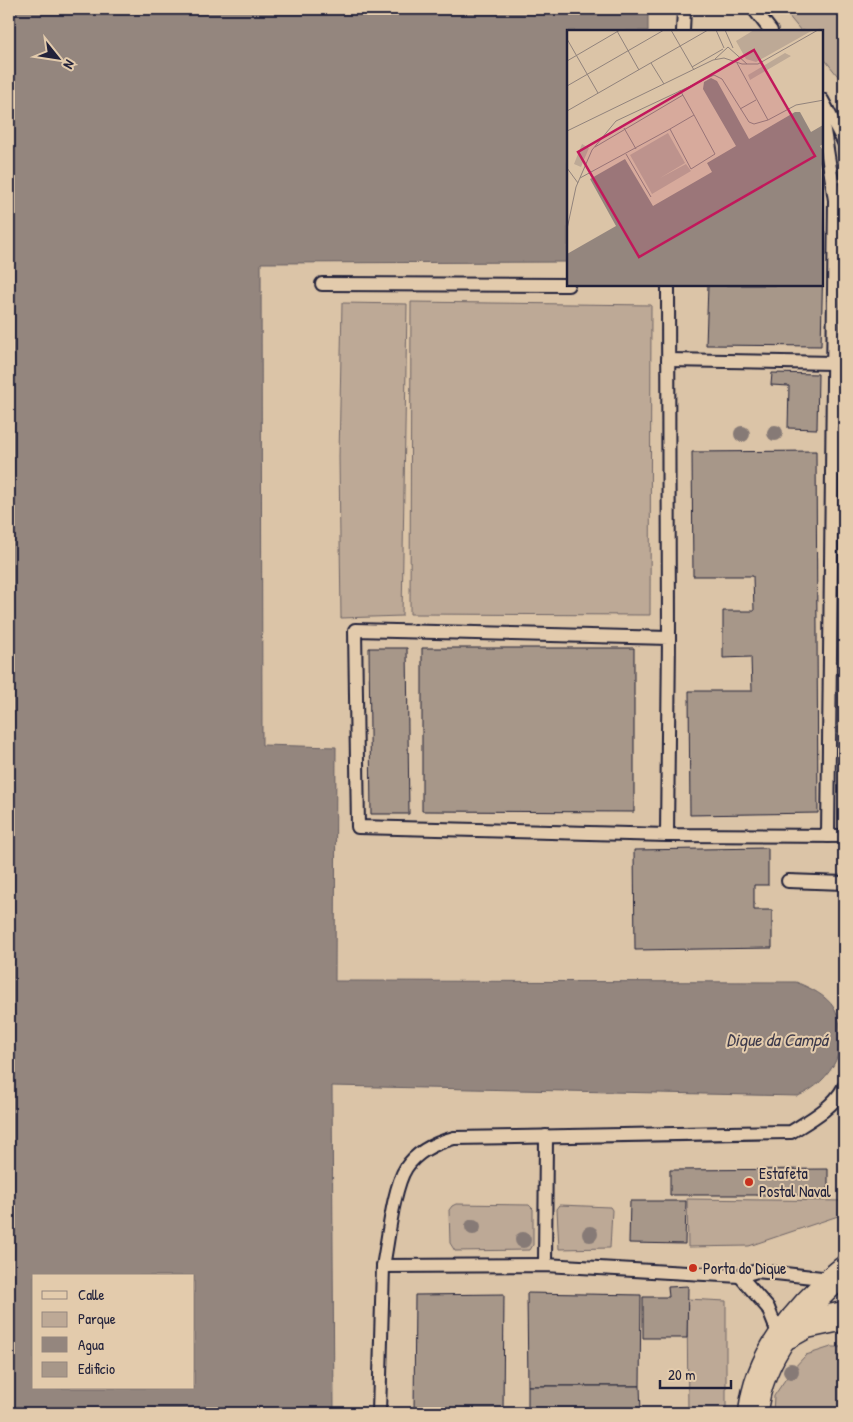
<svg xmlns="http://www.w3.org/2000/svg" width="853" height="1422" font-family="'Patrick Hand',sans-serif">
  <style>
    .green { fill: #bda996; stroke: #706668 }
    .water { fill: #94867e; stroke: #665e63; fill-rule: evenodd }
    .building { fill: #a79789; stroke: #22223b }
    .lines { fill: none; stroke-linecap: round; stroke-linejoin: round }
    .service-casing { stroke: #22223b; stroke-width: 16 }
    .secondary-casing { stroke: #22223b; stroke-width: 31 }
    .service { stroke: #e3cbac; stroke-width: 12 }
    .secondary { stroke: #e3cbac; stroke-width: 28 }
    .tree { fill: #867a76 }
    .poi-dot { fill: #c8321e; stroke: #e3cbac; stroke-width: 2 }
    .labels { text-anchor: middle; stroke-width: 4; stroke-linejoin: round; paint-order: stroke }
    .poi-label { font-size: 16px; fill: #22223b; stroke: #e3cbac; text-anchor: start }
    .water-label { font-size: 18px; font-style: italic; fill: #3e3b4c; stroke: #e3cbac }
    .inset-road { fill: none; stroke: #91837c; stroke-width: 1 }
    .view { fill: #c2185b; fill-opacity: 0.15; stroke: #c2185b; stroke-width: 2.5 }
    .inset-edge { fill: none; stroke: #22223b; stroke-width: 2.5 }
  </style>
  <rect width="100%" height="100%" fill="#dbc4a7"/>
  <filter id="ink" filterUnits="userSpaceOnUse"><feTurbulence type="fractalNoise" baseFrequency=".02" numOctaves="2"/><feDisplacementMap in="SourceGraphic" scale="10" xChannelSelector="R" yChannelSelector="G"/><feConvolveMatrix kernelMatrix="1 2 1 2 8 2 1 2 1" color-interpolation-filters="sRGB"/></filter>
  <g filter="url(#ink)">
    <!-- green -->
    <g class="green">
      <path d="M783 9H844V78L841 80 822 56V31H801Z"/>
      <path d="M411 302 651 305 650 615 410 614Z"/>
      <path d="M342 303 407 304 402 616 341 618 339 457Z"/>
      <path d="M687 1199 844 1201V1214L749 1246 688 1247Z"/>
      <path d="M456 1204 529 1205 533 1209V1245L530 1250 455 1251 450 1243 449 1210 452 1206Z"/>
      <path d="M560 1205 610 1207 612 1210 610 1248 559 1249 557 1209Z"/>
      <path d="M687 1299 726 1301V1413H688Z"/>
      <path d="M831 1347H844V1413H773L774 1396 791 1371 806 1355Z"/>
    </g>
    <!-- water -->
    <path class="water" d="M9 9H648V31H568V262L261 263 262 745 336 747 335 981 796 982C810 988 826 995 834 1008 853 1044 832 1082 798 1096L332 1086 334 1413H9ZM34 1276H194V1388H34Z"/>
    <!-- building -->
    <g class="building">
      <path d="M822 258 823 259 821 346 706 345 708 285H822Z"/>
      <path d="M772 373 818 374 817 429 788 428 789 386 771 385Z"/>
      <path d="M816 451 818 813 690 815 689 691H752L751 657 723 658V611H754L753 576H693L692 452Z"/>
      <path d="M369 648H407L409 814H371Z"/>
      <path d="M422 648H634V812L422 811Z"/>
      <path d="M768 848V885H754V910H772V948L635 950 634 850Z"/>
      <path d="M828 1169V1195H670V1170Z"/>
      <path d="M630 1201H686L685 1244 629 1243Z"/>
      <path d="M688 1286 687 1338H643V1297H669L668 1287Z"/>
      <path d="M527 1293 641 1295 640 1386H528Z"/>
      <path d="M504 1294 503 1413H414L415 1295Z"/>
      <path d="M528 1386H640L641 1413H528Z"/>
    </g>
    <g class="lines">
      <!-- service casing -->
      <g class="service-casing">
        <g id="service">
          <path d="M754 9 771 31"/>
          <path d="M683 31 684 9"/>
          <path d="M822 100 844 142"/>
          <path d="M822 118 835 200 828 836"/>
          <path d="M322 284 568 285"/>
          <path d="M668 285 669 638"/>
          <path d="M668 360 834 363"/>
          <path d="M667 835 669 638 355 630 358 827 667 835 844 836"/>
          <path d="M788 881 844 883"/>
          <path d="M545 1265 546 1136"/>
          <path d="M740 1276 768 1308 780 1338"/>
          <path d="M831 1279 757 1271 740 1276 545 1265 383 1266C388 1242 393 1188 406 1168 417 1151 435 1143 454 1138L791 1132C810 1120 833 1108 844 1087"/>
          <path d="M379 1413 383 1266"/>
        </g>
      </g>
      <!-- secondary casing -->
      <g class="secondary-casing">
        <g id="secondary">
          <path d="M788 1334 806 1324 844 1316"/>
          <path d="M753 1413C758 1356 801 1306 844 1271"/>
        </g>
      </g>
      <!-- service -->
      <use href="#service" class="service"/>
      <!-- secondary -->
      <use href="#secondary" class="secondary"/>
    </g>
    <!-- trees -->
    <g class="tree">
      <circle cx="775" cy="433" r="8"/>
      <circle cx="742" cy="434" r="8"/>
      <circle cx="473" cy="1227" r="8"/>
      <circle cx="590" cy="1234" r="8"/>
      <circle cx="523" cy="1240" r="8"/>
      <circle cx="791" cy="1371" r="8"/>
    </g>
  </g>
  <!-- markers -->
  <g class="poi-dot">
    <circle cx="749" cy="1182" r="5"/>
    <circle cx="693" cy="1268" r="5"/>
  </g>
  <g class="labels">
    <!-- poi labels -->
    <g class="poi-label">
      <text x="759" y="1179">Estafeta<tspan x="759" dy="18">Postal Naval</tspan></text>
      <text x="703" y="1274">Porta do Dique</text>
    </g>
    <!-- water labels -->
    <g class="water-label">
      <text x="777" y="1046">Dique da Campá</text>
    </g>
  </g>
  <!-- overview -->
  <g transform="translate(567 30)">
    <rect width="256" height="256" fill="#dbc4a7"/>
    <path d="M187 0H246L189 32 179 29 169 11ZM218 23 224 26 183 50 181 45ZM101 103 118 133 93 148 119 134 124 141 85 164 63 125ZM15 114 22 118 14 137 7 134Z" fill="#bda996"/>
    <path d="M144 48 150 51 182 109 228 82H233L244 102 256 95V114L253 116 257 122 254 140 256 256H0V224L49 196 23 149 58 129 86 176 145 142 140 133 169 116 136 59 137 52Z" fill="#94867e"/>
    <path class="inset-road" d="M104 0 127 40M149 0 157 18M158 0 166 18M50 1 72 40M0 9 31 63M148 29 161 17 180 34M0 31 53 0M84 33 97 54M125 37 156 19M0 56 97 0M113 60 127 85 148 124 124 139 103 99 127 85M173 79 189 70M0 81 141 0M201 90 229 75 257 70M57 98 69 119M0 101 146 30 157 28 175 34H191L251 0M28 117 116 65M59 124 84 167M0 138 11 153M13 148 103 99M0 199 9 157 25 120 49 91 147 45 155 49 182 92 187 94 201 90 170 33"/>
    <path class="view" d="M187 20 248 126 72 227 11 122Z"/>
    <rect width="256" height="256" class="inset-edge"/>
  </g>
  <!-- margin -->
  <rect width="853" height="1422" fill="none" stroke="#e3cbac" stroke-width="30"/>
  <rect x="15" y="15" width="823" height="1392" fill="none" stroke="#22223b" stroke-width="2" filter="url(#ink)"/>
  <!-- legend -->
  <rect x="32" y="1274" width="162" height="115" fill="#e3cbac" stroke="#96877f"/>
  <rect x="42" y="1291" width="25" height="8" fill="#e3cbac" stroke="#96877f"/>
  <text x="78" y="1300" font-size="15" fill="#22223b">Calle</text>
  <rect x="42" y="1312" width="25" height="15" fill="#bda996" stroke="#96877f"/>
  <text x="78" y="1324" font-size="15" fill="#22223b">Parque</text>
  <rect x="42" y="1337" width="25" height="15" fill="#94867e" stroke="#96877f"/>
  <text x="78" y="1350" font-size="15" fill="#22223b">Agua</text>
  <rect x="42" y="1362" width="25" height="15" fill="#a79789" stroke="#96877f"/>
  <text x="78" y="1374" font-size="15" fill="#22223b">Edificio</text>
  <!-- north arrow -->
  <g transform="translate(58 58) rotate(120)" stroke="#e3cbac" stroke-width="4" paint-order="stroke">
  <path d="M0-4L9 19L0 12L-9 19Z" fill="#22223b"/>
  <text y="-8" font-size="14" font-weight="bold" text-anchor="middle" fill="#22223b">N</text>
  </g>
  <!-- scale -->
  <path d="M660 1380v8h71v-8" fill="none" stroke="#22223b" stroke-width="2.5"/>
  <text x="668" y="1380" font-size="15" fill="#22223b" stroke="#e3cbac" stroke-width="4" paint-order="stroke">20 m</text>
</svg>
